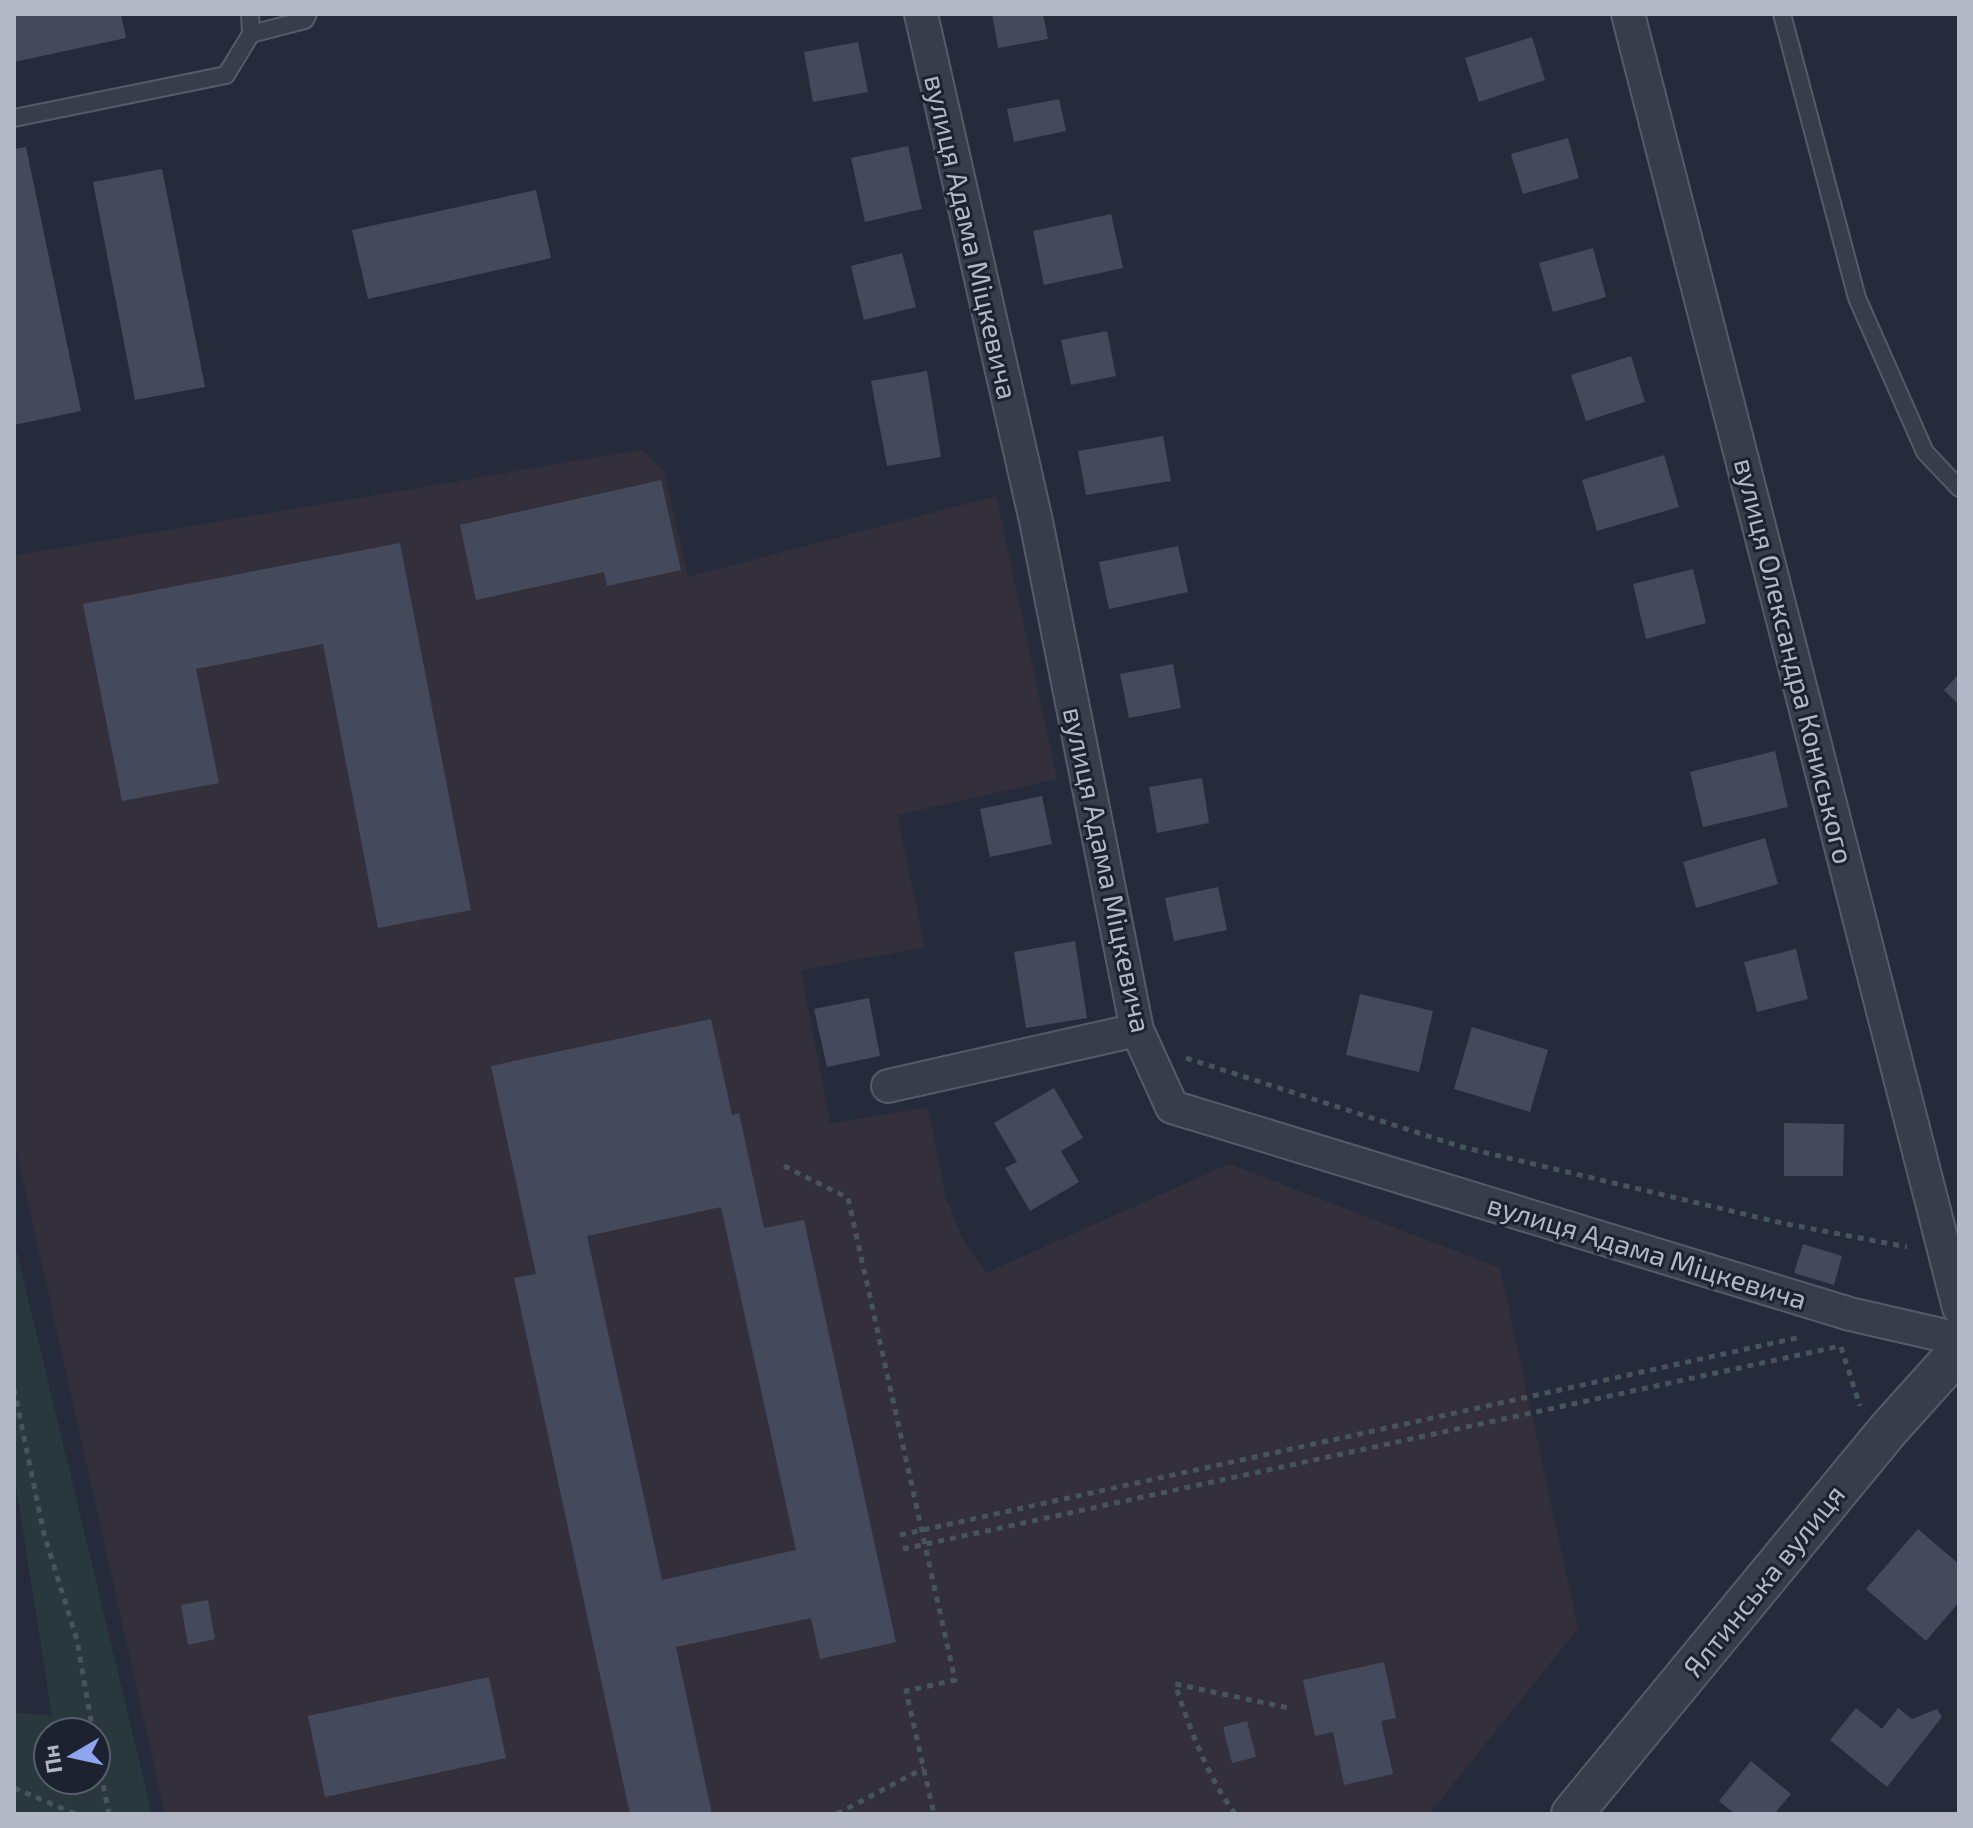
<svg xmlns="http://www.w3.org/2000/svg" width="1973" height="1828" font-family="'Exo 2',sans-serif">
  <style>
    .medical { fill: #33303c }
    .green { fill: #28383d; fill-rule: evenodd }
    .building { fill: #444a5c; fill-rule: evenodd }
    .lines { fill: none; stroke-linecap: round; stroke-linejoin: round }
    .service-casing { stroke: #565b69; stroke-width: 20 }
    .minor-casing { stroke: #565b69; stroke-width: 36 }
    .tertiary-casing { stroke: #565b69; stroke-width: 44 }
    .path { stroke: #46555b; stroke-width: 5; stroke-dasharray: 6 6; stroke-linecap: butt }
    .service { stroke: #383d4b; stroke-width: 16 }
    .minor { stroke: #383d4b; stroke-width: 32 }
    .tertiary { stroke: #383d4b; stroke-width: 40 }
    .labels { text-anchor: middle; stroke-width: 6; stroke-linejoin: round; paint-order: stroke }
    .street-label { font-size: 28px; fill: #b4b8c6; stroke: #1d2230 }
  </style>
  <rect width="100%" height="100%" fill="#252b3b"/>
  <!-- medical -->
  <path class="medical" d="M642 450 664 471 688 577 996 496 1057 779 897 815 925 947 801 970 830 1123 928 1108 946 1198 964 1242 986 1273 1229 1164 1500 1268 1578 1628 1429 1814H165L14 1140V556Z"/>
  <!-- green -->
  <path class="green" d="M14 1240 152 1814H14V1712L52 1716 14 1473ZM48 1732H96V1780H48Z"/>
  <!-- building -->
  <g class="building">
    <path d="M14 14H121L126 38 14 62Z"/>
    <path d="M992 14H1043L1048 39 998 48Z"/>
    <path d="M1532 37 1545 80 1479 102 1465 58Z"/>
    <path d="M858 42 868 92 813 102 804 52Z"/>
    <path d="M1059 99 1066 131 1014 142 1007 109Z"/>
    <path d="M1568 138 1579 178 1523 194 1511 154Z"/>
    <path d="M908 146 922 209 865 222 851 158Z"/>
    <path d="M26 147 81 411 14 425V149Z"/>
    <path d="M162 169 205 387 135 400 93 182Z"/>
    <path d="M536 190 551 258 368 299 352 230Z"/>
    <path d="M1111 214 1123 268 1044 285 1033 231Z"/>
    <path d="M1593 248 1606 297 1553 312 1539 263Z"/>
    <path d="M902 253 916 307 864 320 851 266Z"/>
    <path d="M1107 331 1116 376 1071 385 1061 340Z"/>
    <path d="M1631 356 1645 402 1586 421 1571 375Z"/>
    <path d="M927 371 941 457 887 466 871 381Z"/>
    <path d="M1163 436 1171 481 1086 495 1078 451Z"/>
    <path d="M1664 455 1679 507 1597 531 1582 480Z"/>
    <path d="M661 480 681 570 607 586 604 572 476 600 460 525Z"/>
    <path d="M400 543 471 910 378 928 323 644 196 669 219 783 122 801 83 604Z"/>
    <path d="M1178 546 1188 592 1109 609 1099 562Z"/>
    <path d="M1693 569 1706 623 1646 639 1633 584Z"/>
    <path d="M1173 664 1181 708 1129 718 1120 674Z"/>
    <path d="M1959 674V705L1944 690Z"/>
    <path d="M1775 751 1788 807 1703 827 1690 772Z"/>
    <path d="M1202 778 1209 823 1157 833 1149 787Z"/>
    <path d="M1042 796 1052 844 990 857 980 809Z"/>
    <path d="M1765 838 1778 884 1696 908 1683 862Z"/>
    <path d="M1218 887 1227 930 1174 941 1165 898Z"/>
    <path d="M1075 941 1087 1018 1026 1028 1014 952Z"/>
    <path d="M1796 949 1808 999 1757 1012 1744 962Z"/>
    <path d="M1360 994 1433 1011 1419 1072 1346 1055Z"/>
    <path d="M869 998 880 1056 827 1067 814 1009Z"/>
    <path d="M711 1019 732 1115 739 1113 764 1228 804 1220 896 1642 820 1659 811 1618 676 1647 712 1814H630L514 1278 536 1274 491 1066ZM721 1207 796 1550 662 1580 587 1236Z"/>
    <path d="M1472 1027 1548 1050 1530 1112 1454 1089Z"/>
    <path d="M1054 1088 1083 1138 1061 1151 1079 1182 1030 1211 1005 1168 1017 1162 994 1123Z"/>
    <path d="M1784 1123 1844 1124 1843 1176H1784Z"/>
    <path d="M1803 1244 1842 1256 1834 1285 1794 1273Z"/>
    <path d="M1918 1529 1959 1564V1602L1926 1641 1866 1589Z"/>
    <path d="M208 1600 215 1639 188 1645 181 1605Z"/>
    <path d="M1384 1662 1396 1718 1381 1721 1393 1774 1344 1785 1333 1732 1315 1736 1303 1680Z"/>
    <path d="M489 1677 506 1758 325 1797 308 1716Z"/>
    <path d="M1856 1708 1882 1729 1898 1708 1912 1719 1937 1709 1942 1717 1887 1787 1830 1740Z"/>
    <path d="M1247 1721 1256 1757 1232 1763 1223 1727Z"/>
    <path d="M1751 1761 1791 1794 1774 1814H1735L1719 1801Z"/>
  </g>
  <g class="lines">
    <!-- service casing -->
    <g class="service-casing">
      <g id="service">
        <path d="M1782 14 1857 298 1925 452 1959 488"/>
        <path d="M251 34 305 20 308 14"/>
        <path d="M14 118 226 75 251 34 250 14"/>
      </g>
    </g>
    <!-- minor casing -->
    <g class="minor-casing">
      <g id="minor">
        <path d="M921 14 1036 521 1137 1030 1172 1107 1850 1314 1959 1339"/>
        <path d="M1628 14 1959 1308"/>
        <path d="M888 1086 1137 1030"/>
      </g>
    </g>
    <!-- tertiary casing -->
    <g class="tertiary-casing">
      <path id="tertiary" d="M1572 1814 1888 1430 1959 1351"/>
    </g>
    <!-- path -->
    <g class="path">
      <path d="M1186 1058 1462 1147 1782 1223 1907 1247"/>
      <path d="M784 1166 848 1198 955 1680 906 1691 934 1814"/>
      <path d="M1841 1347 1860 1406"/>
      <path d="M14 1389 44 1534 77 1640 93 1732"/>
      <path d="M900 1535 1801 1337"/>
      <path d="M903 1549 1836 1347"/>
      <path d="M96 1750 109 1814"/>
      <path d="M14 1788 75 1814"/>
      <path d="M837 1814 924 1768"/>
      <path d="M1235 1814C1206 1773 1191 1732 1175 1684L1289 1708"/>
    </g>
    <!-- service -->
    <use href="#service" class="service"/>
    <!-- minor -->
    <use href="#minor" class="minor"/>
    <!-- tertiary -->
    <use href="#tertiary" class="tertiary"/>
  </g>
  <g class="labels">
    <!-- street labels -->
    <g class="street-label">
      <text transform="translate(971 237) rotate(77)" y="10">вулиця Адама Міцкевича</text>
      <text transform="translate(1794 661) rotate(76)" y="10">вулиця Олександра Кониського</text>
      <text transform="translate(1107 870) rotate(78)" y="10">вулиця Адама Міцкевича</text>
      <text transform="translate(1647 1252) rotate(17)" y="10">вулиця Адама Міцкевича</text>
      <text transform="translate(1764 1581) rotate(-51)" y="10">Ялтинська вулиця</text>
    </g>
  </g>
  <!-- border -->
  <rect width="1973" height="1828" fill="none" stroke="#b4b8c6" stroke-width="32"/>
  <!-- north arrow -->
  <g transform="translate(72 1756) rotate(261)"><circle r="38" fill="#1d2230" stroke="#595e6c" stroke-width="2"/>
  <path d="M0-6L14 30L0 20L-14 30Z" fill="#8fa5f0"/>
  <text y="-12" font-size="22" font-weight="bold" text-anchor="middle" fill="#b4b8c6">Пн</text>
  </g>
</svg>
